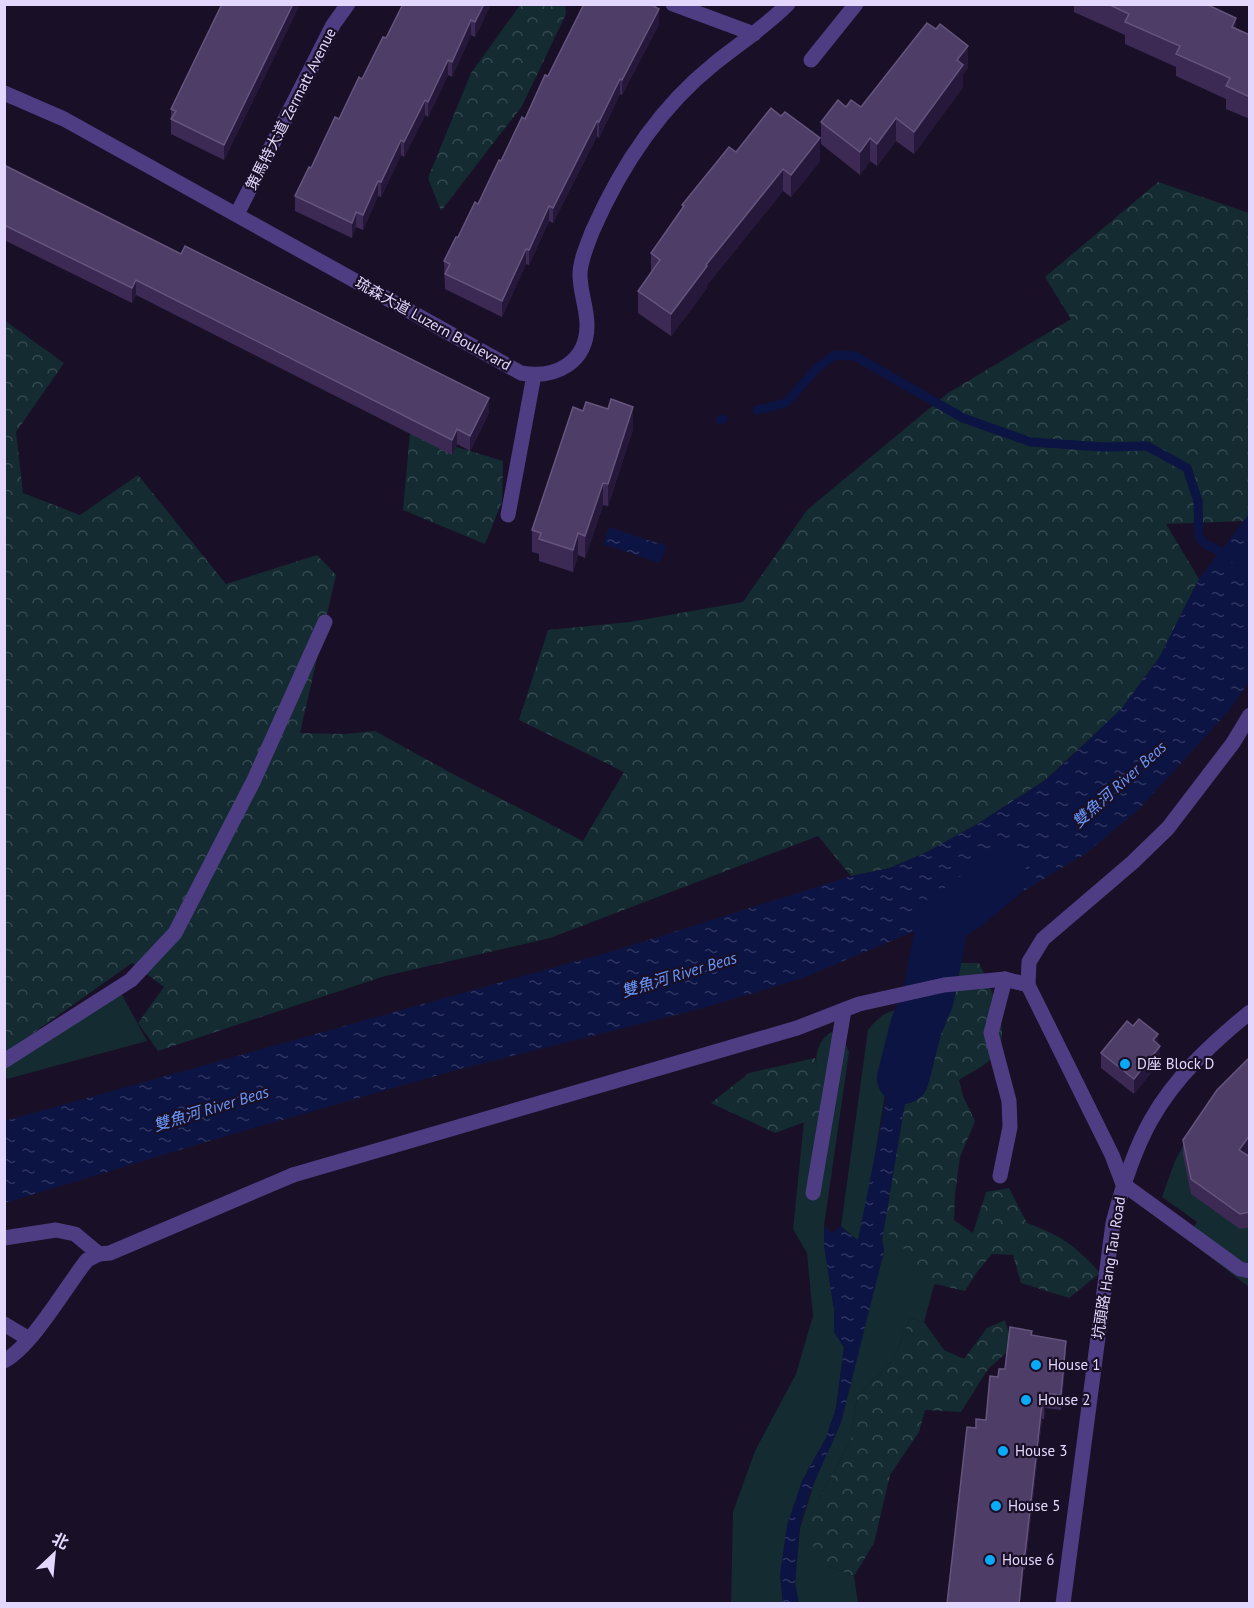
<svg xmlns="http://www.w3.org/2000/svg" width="1254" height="1608" font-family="'PT Sans','Noto Sans SC',sans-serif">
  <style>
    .green { fill: #132b31 }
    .forest { fill: url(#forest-crowns) }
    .water { fill: url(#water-ripples) }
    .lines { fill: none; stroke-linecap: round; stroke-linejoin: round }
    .stream { stroke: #0c1444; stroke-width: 9 }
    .river { stroke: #0c1444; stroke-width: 52 }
    .service { stroke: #4f3d84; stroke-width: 15 }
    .minor { stroke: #4f3d84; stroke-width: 15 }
    .wall { fill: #3c2a54 }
    .shaded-wall { fill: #26183a }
    .building { fill: #4e3d66; stroke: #65557e; stroke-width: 1.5 }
    .poi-dot { fill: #09abf8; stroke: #191027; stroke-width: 2 }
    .labels { text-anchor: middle; stroke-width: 4.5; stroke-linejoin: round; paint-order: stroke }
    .street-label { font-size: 15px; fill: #e4d7fe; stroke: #191027 }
    .poi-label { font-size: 15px; fill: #e4d7fe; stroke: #191027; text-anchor: start }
    .water-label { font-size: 16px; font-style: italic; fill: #6997fb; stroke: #191027 }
  </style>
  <defs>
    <pattern id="forest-crowns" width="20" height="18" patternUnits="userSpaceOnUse" patternTransform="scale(1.5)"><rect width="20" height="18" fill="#132b31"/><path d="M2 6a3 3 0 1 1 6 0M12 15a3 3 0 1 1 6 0" fill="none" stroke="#354950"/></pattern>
    <pattern id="water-ripples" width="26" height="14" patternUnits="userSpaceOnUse" patternTransform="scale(1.5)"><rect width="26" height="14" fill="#0c1444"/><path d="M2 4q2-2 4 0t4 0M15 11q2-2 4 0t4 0" fill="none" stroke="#2f3560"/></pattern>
  </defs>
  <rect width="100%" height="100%" fill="#191027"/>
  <!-- green -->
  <g class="green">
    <path d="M121 993 147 1041 7 1079 5 1075V1067Z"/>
    <path d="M908 1008 902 1038 889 1070 871 1179 858 1241 841 1226 868 1030C881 1014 888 1010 908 1008Z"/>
    <path d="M831 1032 842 1037 849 1052 824 1226 825 1249 834 1310V1332L844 1347 836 1408 826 1438 802 1481 780 1574 783 1603 731 1604 733 1512 755 1451 796 1374 813 1316 807 1253 793 1229 804 1121 826 1113C821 1087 804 1050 831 1032Z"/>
    <path d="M1249 1064V1287L1187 1239 1197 1222 1162 1197 1175 1161 1189 1135Z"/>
    <path d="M883 1231 940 1263 924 1322 910 1318 894 1359 857 1397 851 1440 818 1501 828 1566 854 1576 858 1603 799 1604 795 1583 800 1528 869 1307 884 1251 882 1241Z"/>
  </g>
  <!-- forest -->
  <g class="forest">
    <path d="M520 5H565L566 14 522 106 441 211 428 178 471 73Z"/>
    <path d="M1158 182 1249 213V514L1245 521 1166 524 1199 579 1159 658 1122 709 1044 781 979 823 927 852 890 868 851 876 818 836 550 938 385 976 158 1051 138 1023 164 987 132 963 5 1053 4 320 64 363 16 432 23 493 80 515 138 475 226 584 317 555 336 575 300 733 345 734 375 731 451 773 583 841 624 772 519 720 548 630 630 622 743 602 807 510 948 393 1071 319 1045 277Z"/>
    <path d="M410 433 503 461 502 502 485 544 403 510Z"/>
    <path d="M961 963H979C989 985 1015 1034 994 1056 985 1066 970 1073 959 1080L963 1096 975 1121 960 1157 955 1194 954 1220 973 1233 986 1192 1009 1188 1027 1223C1062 1236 1075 1245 1100 1273L1069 1298 1021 1283 1013 1255 992 1254 977 1272 965 1291 918 1280 900 1241 883 1231 909 1079 925 1031 937 1009 944 985Z"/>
    <path d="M815 1058 826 1114 775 1133 711 1103 749 1073Z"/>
    <path d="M910 1318 924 1322 944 1350 964 1359 987 1328 1005 1320 1013 1347 988 1369 961 1412 925 1410 919 1432 890 1475 874 1543 854 1576 828 1566 816 1555 808 1531 818 1501 851 1440 857 1397 894 1359Z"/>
  </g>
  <!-- water -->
  <g class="water">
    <path d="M1249 514V682L1227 713 1137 811 1085 854 1025 890 980 910 943 920 917 930 803 978 703 1008 456 1070 212 1140 5 1203V1121L620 949 851 876 890 868 927 852 979 823 1044 781 1070 758 1122 708 1159 658 1199 579Z"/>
    <path d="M609 527 666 546 660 563 603 544Z"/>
    <path d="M908 1008 937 1009 922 1037 909 1079 882 1241 884 1251 841 1423 810 1492 800 1525 795 1583 799 1603H783L780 1574 787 1525 802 1481 826 1438 836 1408 844 1347 834 1332V1310L824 1246V1226L832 1233 841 1226 845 1231 858 1240 886 1100 889 1070 902 1038Z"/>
  </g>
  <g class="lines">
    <!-- stream -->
    <g class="stream">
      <path d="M757 410 786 403 817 368 834 355 855 356 963 418 1031 442 1104 447 1147 446 1187 468 1198 501 1199 537 1205 544 1250 566"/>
      <path d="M720 420 723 419"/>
    </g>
    <!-- river -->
    <path class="river" d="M903 1078 916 1027 928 998 943 920 966 905 1001 876"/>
    <!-- service -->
    <g class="service">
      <path d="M673 4 754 34"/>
      <path d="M811 60 856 4"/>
      <path d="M4 93 64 119 521 373C555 379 587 363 587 325 587 308 580 292 580 275 580 260 587 246 592 232 620 168 659 108 714 64 739 44 765 27 788 4"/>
      <path d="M237 214 333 25 348 4"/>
      <path d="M508 515 534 375"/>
      <path d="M1028 985 1029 962 1043 939 1133 862 1168 828 1233 743 1250 715"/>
      <path d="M1000 1176 1010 1127 1009 1101 991 1033 1005 979"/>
      <path d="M1123 1184 1240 1269 1250 1271"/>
      <path d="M813 1193 844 1010"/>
      <path d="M4 1238 56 1230 75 1234 99 1254 110 1253 293 1175"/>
      <path d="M4 1324 29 1339"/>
    </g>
    <!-- minor -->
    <g class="minor">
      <path d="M4 1061 131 980 175 933 253 782 325 622"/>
      <path d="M293 1175 797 1028 859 1004 944 985 1005 979 1028 985 1112 1155 1123 1184"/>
      <path d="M4 1361C33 1345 65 1288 87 1260L99 1254"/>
      <path d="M1063 1604 1113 1223C1122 1188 1133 1152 1151 1120 1175 1077 1212 1043 1250 1012"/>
    </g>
  </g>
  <!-- wall -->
  <g class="wall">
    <path d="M222 4H300L224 160 171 134V109Z"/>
    <path d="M403 4H491L475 37 471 35 452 77 448 75 428 117 425 115 404 157 401 155 381 197 378 196 363 230 356 227 352 238 295 211V196L386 38Z"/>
    <path d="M1074 4H1206L1236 29 1250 35V119L1226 109V99L1176 76V67L1125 44V35L1074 12Z"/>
    <path d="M659 24 622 95 620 94 599 138 597 136 553 223 549 221 529 265 526 264 502 317 445 289 444 261 478 204 548 76Z"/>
    <path d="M968 68 963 74V87L914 154 896 141 877 166 870 161 860 175 821 144V122L846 107H861Z"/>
    <path d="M736 152 820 161 791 197 783 191 707 285V288L671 336 638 313V291L651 272V253L682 209V205Z"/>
    <path d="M4 165 489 413 470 451 457 444 452 455 136 295 132 303 4 240Z"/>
    <path d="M633 429 608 506 603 505 585 558 578 555 573 572 539 561V554L532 552V530Z"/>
    <path d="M1158 1044 1160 1061 1134 1094 1101 1068V1053Z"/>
    <path d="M1183 1140 1246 1155 1250 1157V1227L1240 1229 1191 1194 1183 1155Z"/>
    <path d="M1032 1336 1065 1367 1061 1410 1045 1408 1044 1419H1042L1025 1570 1024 1569 976 1428 986 1420 998 1377Z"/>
  </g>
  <!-- shaded-wall -->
  <g class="shaded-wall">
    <path d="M293 4H300L224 160V145Z"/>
    <path d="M484 4H491L475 37V22Z"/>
    <path d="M659 9V24L622 95V80Z"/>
    <path d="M1236 18V40L1232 27Z"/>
    <path d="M471 20V35L452 77V62Z"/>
    <path d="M968 46V68L963 74V87L914 154V132L957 60Z"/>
    <path d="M448 60V75L428 117V102Z"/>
    <path d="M620 79V94L599 138V122Z"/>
    <path d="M425 100V115L404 157V142Z"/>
    <path d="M896 118V141L877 166V144Z"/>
    <path d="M597 121V136L553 223V208Z"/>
    <path d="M820 138V161L791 197V175Z"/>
    <path d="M870 138V161L860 175V152Z"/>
    <path d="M401 140V155L381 197V182Z"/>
    <path d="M783 169V191L707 285V288L671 336V314L706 265Z"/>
    <path d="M378 181V196L363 230V215Z"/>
    <path d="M549 206V221L529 265V250Z"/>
    <path d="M356 212V227L352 238V223Z"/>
    <path d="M526 249V264L502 317V301Z"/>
    <path d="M136 280V295L132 303V288Z"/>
    <path d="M489 398V413L470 451V436Z"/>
    <path d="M633 407V429L608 506V484Z"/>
    <path d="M457 429V444L452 455V440Z"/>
    <path d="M603 483V505L585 558V536Z"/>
    <path d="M578 533V555L573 572V550Z"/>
    <path d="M1158 1034V1049L1160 1046V1061L1134 1094V1079L1153 1040Z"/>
    <path d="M1250 1135V1150L1239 1165V1150Z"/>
    <path d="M1066 1341 1065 1367 1061 1410V1395Z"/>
    <path d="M1045 1393V1408L1044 1419V1404Z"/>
    <path d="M1042 1404V1419L1025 1570V1554Z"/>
    <path d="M1024 1554V1569L1020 1604H1019Z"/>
  </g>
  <!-- building -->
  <g class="building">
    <path d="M222 4H293L224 145 171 119 176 111 171 109Z"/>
    <path d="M403 4H484L475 22 471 20 452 62 448 60 428 102 425 100 404 142 401 140 381 182 378 181 363 215 356 212 352 223 295 196 309 167 311 168 335 117 339 119 359 77 362 79 383 37 386 38Z"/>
    <path d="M584 4H650L659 9 622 80 620 79 599 122 597 121 553 208 549 206 529 250 526 249 502 301 445 274 450 264 444 261 456 237H458L475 202 478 204 499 160 501 161 522 117 525 119 545 75 548 76Z"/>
    <path d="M1108 4H1206L1236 18 1232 27 1250 35V97L1226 86 1230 78 1176 54 1180 46 1125 22 1129 14Z"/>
    <path d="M927 23 936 29 940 24 968 46 957 60 963 65 914 132 896 118 877 144 870 138 860 152 821 122 838 100 846 107 851 100 861 107Z"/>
    <path d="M771 108 781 116 785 112 820 138 791 175 783 169 706 265 707 266 671 314 638 291 660 260 651 253 684 206 682 205 729 147 736 152Z"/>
    <path d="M4 165 181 254 185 246 489 398 470 436 457 429 452 440 136 280 132 288 4 225Z"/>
    <path d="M611 399 633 407 608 484 603 483 585 536 578 533 573 550 539 539 541 533 532 530 573 407 583 411 586 402 608 409Z"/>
    <path d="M1139 1019 1158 1034 1153 1040 1160 1046 1134 1079 1101 1053 1127 1021 1133 1026Z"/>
    <path d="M1250 1057V1135L1239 1150 1250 1157V1212L1240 1214 1191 1179 1183 1140 1217 1090Z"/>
    <path d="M1010 1327 1032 1331 1031 1335 1066 1341 1065 1351 1061 1395 1045 1393 1044 1404H1042L1025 1554H1024L1019 1604H947L967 1427 976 1428V1419L986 1420 990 1376 998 1377 999 1369H1005Z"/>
  </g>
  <!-- markers -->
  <g class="poi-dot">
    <circle cx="1125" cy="1064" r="6"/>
    <circle cx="1036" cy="1365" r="6"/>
    <circle cx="1026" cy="1400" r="6"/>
    <circle cx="1003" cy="1451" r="6"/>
    <circle cx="996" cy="1506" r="6"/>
    <circle cx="990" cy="1560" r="6"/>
  </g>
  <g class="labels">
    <!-- street labels -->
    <g class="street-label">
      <text transform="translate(291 109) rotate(-63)" y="5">策馬特大道 Zermatt Avenue</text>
      <text transform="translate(433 324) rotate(29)" y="5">琉森大道 Luzern Boulevard</text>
      <text transform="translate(1109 1268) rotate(-81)" y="5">坑頭路 Hang Tau Road</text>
    </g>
    <!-- poi labels -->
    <g class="poi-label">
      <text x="1137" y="1069">D座 Block D</text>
      <text x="1048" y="1370">House 1</text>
      <text x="1038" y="1405">House 2</text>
      <text x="1015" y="1456">House 3</text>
      <text x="1008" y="1511">House 5</text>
      <text x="1002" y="1565">House 6</text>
    </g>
    <!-- water labels -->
    <g class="water-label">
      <text transform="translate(1119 784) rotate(-42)" y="6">雙魚河 River Beas</text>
      <text transform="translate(679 974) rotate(-17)" y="6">雙魚河 River Beas</text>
      <text transform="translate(211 1108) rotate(-17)" y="6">雙魚河 River Beas</text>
    </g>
  </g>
  <!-- border -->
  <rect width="1254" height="1608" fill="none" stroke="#e4d7fe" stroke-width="12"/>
  <!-- north arrow -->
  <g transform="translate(54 1554) rotate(26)" stroke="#191027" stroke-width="4.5" paint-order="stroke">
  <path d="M0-4.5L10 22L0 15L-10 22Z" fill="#e4d7fe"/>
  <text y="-9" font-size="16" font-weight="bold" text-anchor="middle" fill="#e4d7fe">北</text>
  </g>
</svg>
